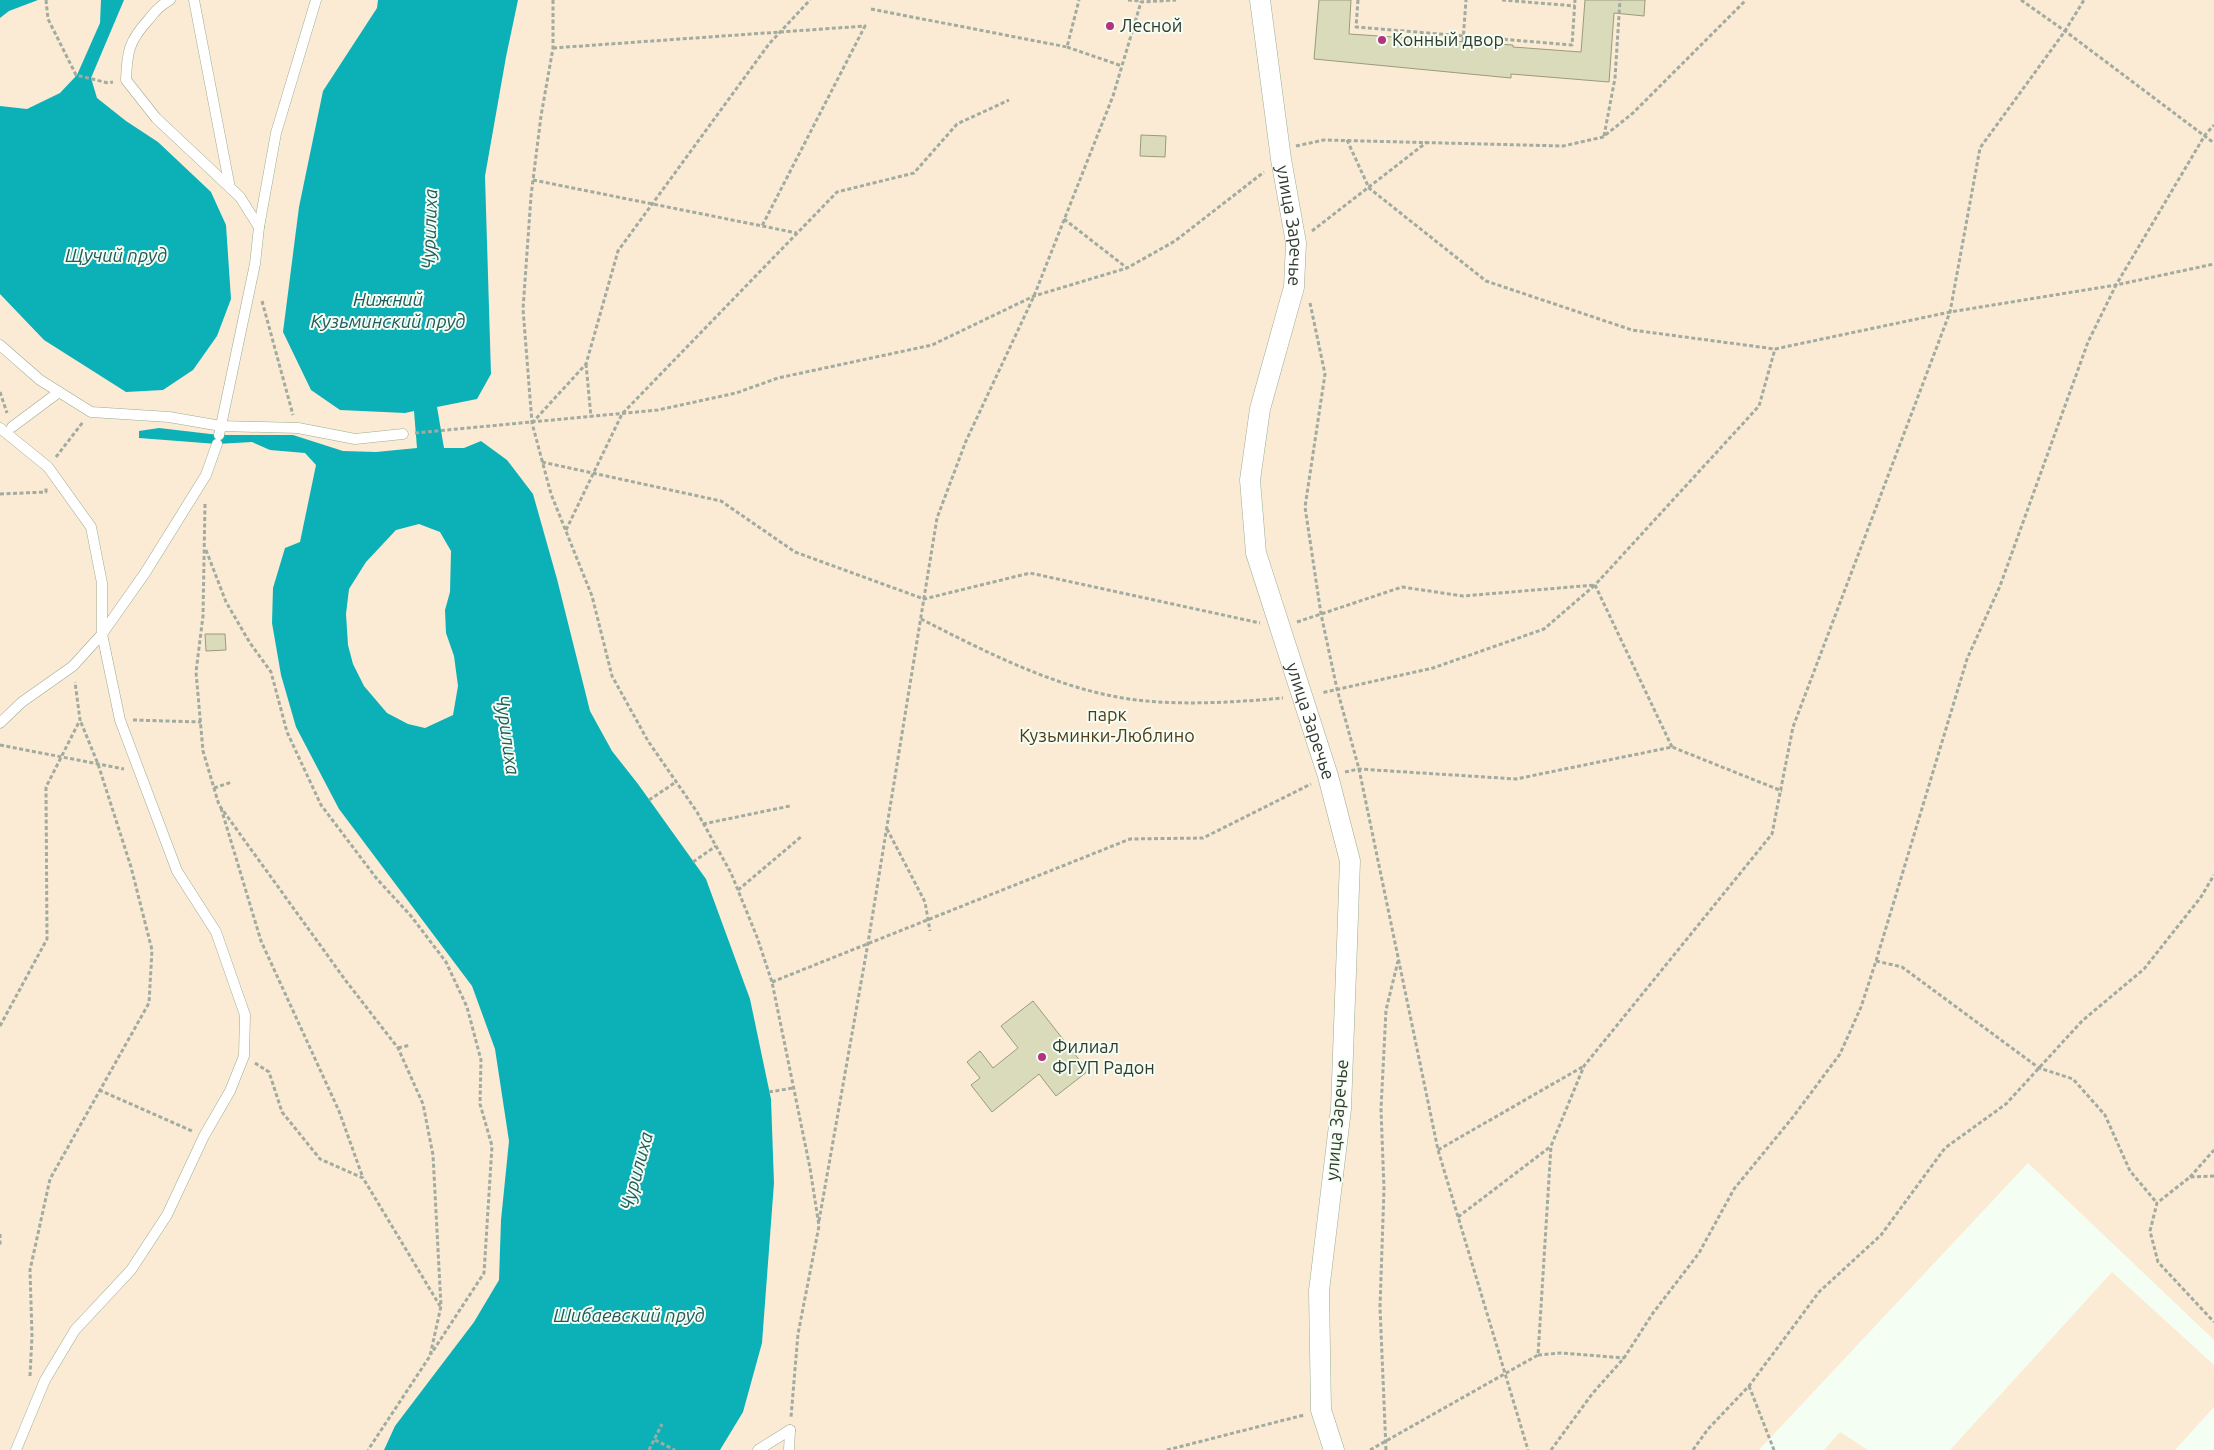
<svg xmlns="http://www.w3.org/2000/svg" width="2214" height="1450" font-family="Ubuntu,sans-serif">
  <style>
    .green { fill: #fbebd4 }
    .water { fill: #0cb1b7; fill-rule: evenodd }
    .building { fill: #dadbba; stroke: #9a9b7c }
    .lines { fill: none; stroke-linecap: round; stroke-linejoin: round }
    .service-casing { stroke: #99ad93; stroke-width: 11 }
    .minor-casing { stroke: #99ad93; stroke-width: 21 }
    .path { stroke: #a2aba0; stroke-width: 3; stroke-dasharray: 4 2.5; stroke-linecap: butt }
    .service { stroke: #fff; stroke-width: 10 }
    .minor { stroke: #fff; stroke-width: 20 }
    .poi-dot { fill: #b13382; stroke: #f5fef3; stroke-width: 2 }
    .labels { text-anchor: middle; stroke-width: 4; stroke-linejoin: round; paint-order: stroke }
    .poi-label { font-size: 18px; fill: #323b30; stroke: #f5fef3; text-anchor: start }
    .street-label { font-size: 18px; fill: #323b30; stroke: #f5fef3 }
    .park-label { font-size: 18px; fill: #503a17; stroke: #f5fef3 }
    .water-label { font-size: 19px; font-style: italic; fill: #225a5d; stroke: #f5fef3 }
  </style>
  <rect width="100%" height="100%" fill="#f5fef3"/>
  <!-- green -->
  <g class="green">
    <path d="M0 0H2214V1340L2028 1163 1759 1450H0Z"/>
    <path d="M2112 1272 2214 1365V1407L2175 1450H1950Z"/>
    <path d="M1840 1432 1868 1450H1824Z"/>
  </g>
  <!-- water -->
  <g class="water">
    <path d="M0 0H38L9 11 0 18Z"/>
    <path d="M101 0H124L91 78 97 98 126 121 158 142 211 192 226 225 231 299 217 336 193 370 163 390 126 392 44 340 0 294V106L27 109 60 93 77 75 100 23Z"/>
    <path d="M378 0H518L506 57 485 176 491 374 477 399 437 407 444 448H464L481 441 507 460 533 494 557 579 590 711 612 751 638 784 706 879 750 999 771 1099 774 1183 762 1343 743 1412 720 1450H384L395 1426 474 1322 499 1280 501 1220 509 1141 495 1049 472 986 339 809 296 727 281 675 272 623 273 588 285 548 300 542 316 465 305 453 270 450 252 442 217 444 139 438V431L159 428 219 435H293L343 451 376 452 417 448 414 411 405 413 340 410 311 390 283 332 299 207 323 91 377 8ZM419 524 440 532 451 551 450 592 445 610 446 633 454 656 458 686 453 715 425 728 408 724 387 713 364 686 353 664 348 645 346 614 349 589 366 562 396 530Z"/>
  </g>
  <!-- building -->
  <g class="building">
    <path d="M1319 0H1351L1349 34 1513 45V47L1581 52 1585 0H1645L1644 16 1614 13 1609 82 1511 74V78L1314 59Z"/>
    <path d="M1141 135 1166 136 1165 157 1140 156Z"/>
    <path d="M205 634H225L226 650 206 651Z"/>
    <path d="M1033 1001 1088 1071 1056 1096 1039 1074 992 1112 971 1085 980 1078 967 1062 980 1051 993 1068 1018 1048 1001 1026Z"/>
  </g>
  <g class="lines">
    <!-- service casing -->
    <g class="service-casing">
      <g id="service">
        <path d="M170 0C161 5 155 11 149 19 129 41 127 51 126 80L156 118 240 197 259 227"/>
        <path d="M194 0 230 188"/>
        <path d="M0 345 40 380 91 412 169 417 221 426 298 428 355 439 403 434"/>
        <path d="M12 427 59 392"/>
        <path d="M0 428 48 467 91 527 102 583V634L120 720 177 871 216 932 245 1015 244 1056 230 1091 204 1136 167 1215 131 1270 75 1330 45 1380 16 1450"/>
        <path d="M219 435 255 264 259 227 276 133 316 0"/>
        <path d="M0 723 22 702 73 666 102 634 145 573 206 475 217 444"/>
        <path d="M758 1450 790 1430"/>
        <path d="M789 1450 790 1430"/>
      </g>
    </g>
    <!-- minor casing -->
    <g class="minor-casing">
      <g id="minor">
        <path id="s1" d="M1260 0 1281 159 1296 243 1294 287 1260 409 1250 480 1256 553 1328 776 1350 861 1341 1109 1319 1291 1321 1410 1334 1450"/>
      </g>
    </g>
    <!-- path -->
    <g class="path">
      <path d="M46 0 48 19 76 75 108 83 113 82"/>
      <path d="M553 0V48L541 116 531 196 523 309 532 423 551 494 592 596 612 676 648 741 697 812 731 873 757 937 772 982 810 1168 819 1226 798 1334 791 1417"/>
      <path d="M1128 0 1141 1"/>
      <path d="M1358 0 1356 27 1572 45 1575 0"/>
      <path d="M1502 0 1575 6"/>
      <path d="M2021 0 2065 31 2214 143"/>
      <path d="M871 9 1067 47 1079 0"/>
      <path d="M1463 41 1466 0"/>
      <path d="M1067 47 1122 66"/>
      <path d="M553 48 865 26 762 226"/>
      <path d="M1604 136 1615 78 1620 0"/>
      <path d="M1347 140 1369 188 1486 281 1632 330 1775 349 1950 312 2116 285 2205 135 2214 125"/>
      <path d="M1296 146 1324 140 1563 146 1603 137 1633 113 1746 0"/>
      <path d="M533 180 797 233"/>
      <path d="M1064 219 1127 268"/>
      <path d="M1312 231 1427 142"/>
      <path d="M262 301 293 415"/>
      <path d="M1310 303 1325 374 1305 507 1321 614 1337 689 1359 769 1438 1150 1528 1450"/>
      <path d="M586 364 591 417"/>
      <path d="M0 392 7 413"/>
      <path d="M532 423 586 364 618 251 769 44 810 0"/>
      <path d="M415 433 658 410 736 393 778 378 932 345 1034 296 1127 268 1175 241 1264 172"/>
      <path d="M56 457 83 422"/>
      <path d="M542 462 721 501 795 552 924 599 1030 573 1260 623"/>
      <path d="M0 494 46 492V488"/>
      <path d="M205 504 203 616 196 672 203 751 219 805 346 981 398 1048 423 1104 433 1155 441 1306 430 1356 368 1450"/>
      <path d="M566 530 622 414 837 192 914 173 957 124 1009 100"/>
      <path d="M206 550 226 602 250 643 271 672 287 732 321 805 377 879 411 916 446 962 467 1007 481 1060 480 1104 492 1146 484 1273 431 1354"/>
      <path d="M921 619C990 654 1067 694 1146 701 1190 705 1238 702 1283 698"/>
      <path d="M1297 622 1402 587 1463 596 1595 585 1544 629 1433 668 1321 693"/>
      <path d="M133 720 201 722"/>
      <path d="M0 745 124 769"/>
      <path d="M1672 747 1595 585 1759 406 1775 349"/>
      <path d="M1345 772 1359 769 1516 779 1672 747 1782 791"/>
      <path d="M214 788 232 782"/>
      <path d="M649 800 676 782"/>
      <path d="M221 808 261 941 339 1111 363 1178"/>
      <path d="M703 824 790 806"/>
      <path d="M887 829 925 902 930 931"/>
      <path d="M693 862 716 846"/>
      <path d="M738 890 802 836"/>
      <path d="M1876 961 1902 967 2039 1068 2073 1079 2105 1115 2130 1171 2157 1203"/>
      <path d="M772 982 1130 839 1203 838 1311 784"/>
      <path d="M0 1026 47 939 46 787 80 720 75 682"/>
      <path d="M398 1048 410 1045"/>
      <path d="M255 1063 269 1072 282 1112 320 1159 363 1178 440 1306"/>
      <path d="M99 1090 192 1131"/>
      <path d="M769 1092 793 1088"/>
      <path d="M1438 1150 1584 1066"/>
      <path d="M2214 1176 2190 1177 2157 1203 2150 1231 2158 1262 2214 1322"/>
      <path d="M2190 1177 2214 1150"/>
      <path d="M1458 1217 1550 1147"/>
      <path d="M819 1221 868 943 937 518 966 441 1034 296 1113 96 1141 2 1176 0"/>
      <path d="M0 1234V1246"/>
      <path d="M1538 1355 1561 1353 1624 1358"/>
      <path d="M30 1376 32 1336 30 1270 50 1179 149 1003 152 950 131 867 98 764 80 720"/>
      <path d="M1749 1386 1774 1450"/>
      <path d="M655 1440 675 1450"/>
      <path d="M649 1450 662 1424"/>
      <path d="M1167 1450 1304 1415"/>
      <path d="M1370 1450 1538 1355 1551 1146 1584 1066 1772 834 1793 727 1950 312 1980 148 2065 31 2084 0"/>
      <path d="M1386 1450 1380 1307 1384 1189 1381 1109 1386 1010 1398 961"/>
      <path d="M1551 1450 1592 1394 1624 1358 1653 1313 1699 1253 1734 1189 1793 1117 1840 1054 1861 1007 1876 961 1967 659 2000 586 2088 342 2116 285 2214 264"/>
      <path d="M1693 1450 1708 1429 1749 1386 1819 1292 1881 1235 1945 1148 2006 1104 2082 1021 2144 969 2201 897 2214 875"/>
    </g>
    <!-- service -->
    <use href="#service" class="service"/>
    <!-- minor -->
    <use href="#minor" class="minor"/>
  </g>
  <!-- markers -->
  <g class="poi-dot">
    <circle cx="1110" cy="26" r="5"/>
    <circle cx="1382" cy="40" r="5"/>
    <circle cx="1042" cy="1057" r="5"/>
  </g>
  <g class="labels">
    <!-- poi labels -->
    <g class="poi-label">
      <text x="1120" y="32">Лесной</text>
      <text x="1392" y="46">Конный двор</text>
      <text x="1052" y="1053">Филиал<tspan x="1052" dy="21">ФГУП Радон</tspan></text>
    </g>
    <!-- street labels -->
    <g class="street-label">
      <text dy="6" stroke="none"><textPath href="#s1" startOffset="228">улица Заречье</textPath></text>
      <text dy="6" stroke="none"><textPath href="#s1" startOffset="738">улица Заречье</textPath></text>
      <text transform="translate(1337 1120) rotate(-85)" y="6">улица Заречье</text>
    </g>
    <!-- park labels -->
    <g class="park-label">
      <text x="1107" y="721">парк<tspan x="1107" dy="21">Кузьминки-Люблино</tspan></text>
    </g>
    <!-- water labels -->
    <g class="water-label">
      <text transform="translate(429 229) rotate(-88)" y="7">Чурилиха</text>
      <text x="116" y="262">Щучий пруд</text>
      <text x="388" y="306">Нижний<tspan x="388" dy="22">Кузьминский пруд</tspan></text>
      <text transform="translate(508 735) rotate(82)" y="7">Чурилиха</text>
      <text transform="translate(636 1171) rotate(-75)" y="7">Чурилиха</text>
      <text x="629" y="1322">Шибаевский пруд</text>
    </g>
  </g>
</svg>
